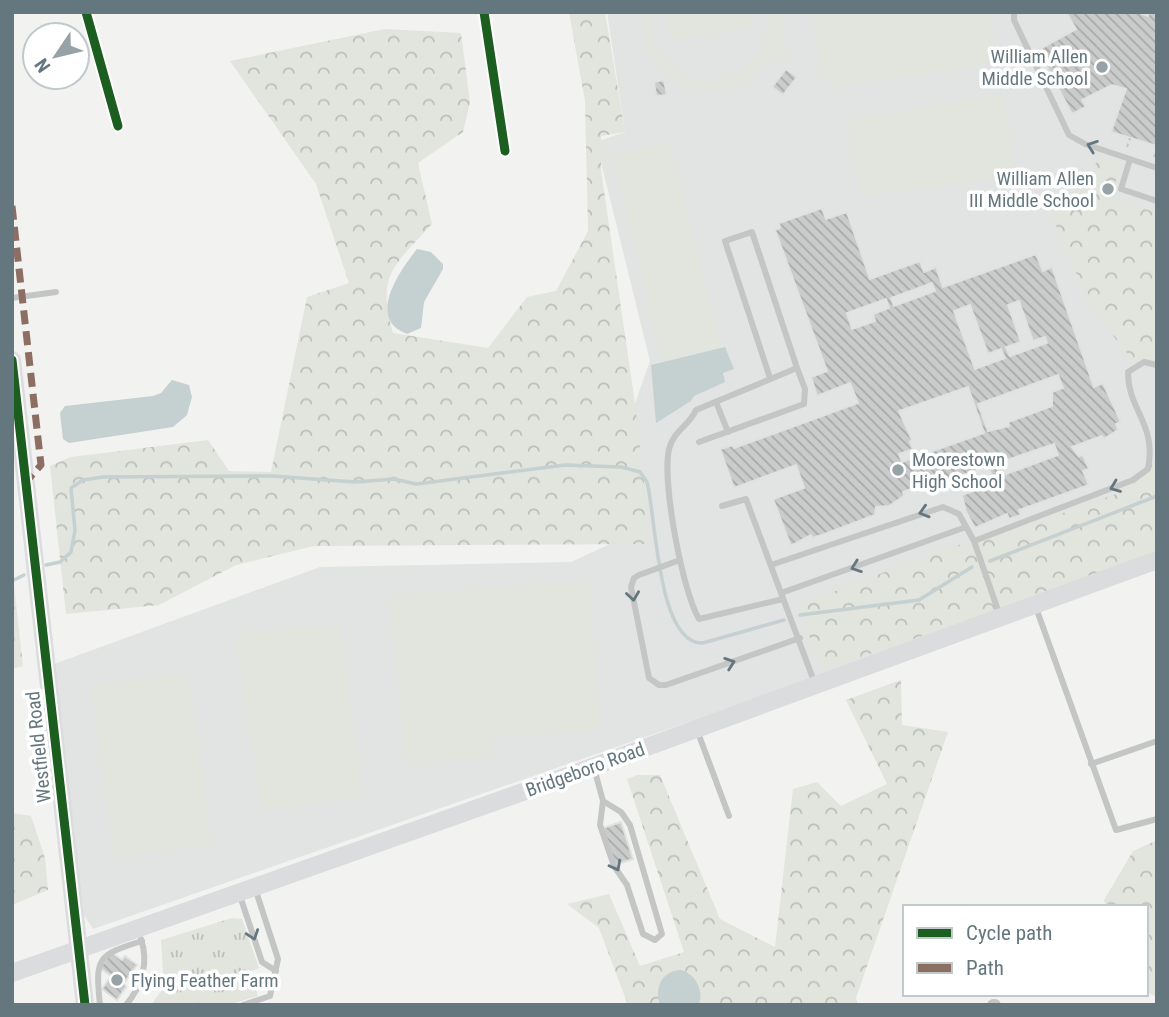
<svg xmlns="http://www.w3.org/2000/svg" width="1169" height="1017" font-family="'Roboto Condensed',sans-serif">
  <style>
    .built { fill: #e2e3e3 }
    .grass { fill: url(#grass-tufts) }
    .forest { fill: url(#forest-crowns) }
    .garden { fill: #e2e4de }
    .water { fill: #c5d0d1 }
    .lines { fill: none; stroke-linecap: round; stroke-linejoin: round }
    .stream { stroke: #c5d0d1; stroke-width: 3.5 }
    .building { fill: url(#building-back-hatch); stroke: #e1e1e0; stroke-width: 2; fill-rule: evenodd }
    .path { stroke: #c2c4c5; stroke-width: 2; stroke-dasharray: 3.5 3.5; stroke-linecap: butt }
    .lane { stroke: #c4c6c6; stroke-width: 6 }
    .street { stroke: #c4c6c6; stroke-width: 12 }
    .secondary { stroke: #dbdcdd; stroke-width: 18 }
    .quiet { stroke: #8d6e63; stroke-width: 7; stroke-dasharray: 14 7; stroke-linecap: butt }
    .cycleway-casing { stroke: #fff; stroke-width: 13 }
    .cycleway { stroke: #1b5e20; stroke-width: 9 }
    .oneway { stroke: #65777e }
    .poi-dot { fill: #96a2a6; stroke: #fff; stroke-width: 2.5 }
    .labels { text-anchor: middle; stroke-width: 7; stroke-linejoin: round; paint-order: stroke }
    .poi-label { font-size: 19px; fill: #65777e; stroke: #fff; text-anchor: end }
    .street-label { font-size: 19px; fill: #65777e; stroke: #fff }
  </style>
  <defs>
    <pattern id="grass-tufts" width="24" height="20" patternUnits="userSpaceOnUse" patternTransform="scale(1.75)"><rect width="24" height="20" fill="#e2e4de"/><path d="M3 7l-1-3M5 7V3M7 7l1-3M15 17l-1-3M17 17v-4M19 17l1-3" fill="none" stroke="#bbbeb9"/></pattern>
    <pattern id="forest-crowns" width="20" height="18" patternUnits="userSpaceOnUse" patternTransform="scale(1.75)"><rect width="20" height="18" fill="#e2e4de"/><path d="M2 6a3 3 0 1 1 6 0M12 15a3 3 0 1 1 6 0" fill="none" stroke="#bbbeb9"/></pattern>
    <pattern id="building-back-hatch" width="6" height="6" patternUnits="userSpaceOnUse" patternTransform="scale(1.75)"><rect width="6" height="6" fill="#cacbcb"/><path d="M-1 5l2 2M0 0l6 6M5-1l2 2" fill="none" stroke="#a8aaaa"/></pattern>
  </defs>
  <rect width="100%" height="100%" fill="#f2f2f1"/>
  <!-- built -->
  <path class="built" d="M607 12H1157V559L93 929 82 912 46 667 320 567 571 562 647 527 632 412 650 361 596 142 625 132Z"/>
  <!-- grass -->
  <path class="grass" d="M232 918 242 919 259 968 249 972 258 996 228 1005H151L164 987 161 940Z"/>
  <!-- forest -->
  <g class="forest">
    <path d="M569 12H605L625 132 601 136V170L635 404 651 544 314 546 236 565 159 605 66 614 50 466 71 457 208 440 229 471 271 472 307 297 349 283 316 184 230 61 385 29 461 33 470 102 463 132 418 163 432 224C394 266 376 274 393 333L488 348 527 297 556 291 588 231 585 101Z"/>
    <path d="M1098 155 1122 164 1110 197 1157 213V365L1131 358 1091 308 1044 197 1090 184Z"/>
    <path d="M1157 459V554L821 671 799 605 950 547 1006 533 1122 492Z"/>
    <path d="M12 567 23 666 12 669Z"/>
    <path d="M901 680 902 725 948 732 856 998 858 1005H628L599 928 567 904 609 894 640 966 684 952 627 779 638 775H660L720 919 775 947 793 789 817 782 841 806 887 784 846 700Z"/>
    <path d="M12 813 31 816 45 858 48 890 12 905Z"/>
    <path d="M1157 840V997L1146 992V907H1106L1104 900 1133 851Z"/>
  </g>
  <!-- garden -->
  <g class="garden">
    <path d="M640 12H650C652 27 653 42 662 54 696 108 776 73 767 12H781L788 59 775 61 773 52C748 97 682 107 653 59 644 45 642 28 640 12Z"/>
    <path d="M666 12H751L753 26 671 41Z"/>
    <path d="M812 12H987L992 26 996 63 834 87 821 77Z"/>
    <path d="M1003 94 1016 176 862 196 847 120Z"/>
    <path d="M671 143 721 347 663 363 647 307 648 296 612 157Z"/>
    <path d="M589 581 600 730 493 737V758L406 763 389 595Z"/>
    <path d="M339 624 363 797 262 810 234 634Z"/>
    <path d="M188 673 212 845 114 856 91 685Z"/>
  </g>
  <!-- water -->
  <g class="water">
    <path d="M417 249 431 252 443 264V269L424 302 421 328 407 334C365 319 401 269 417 249Z"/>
    <path d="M725 347 734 369 723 373 725 382 694 396 691 401 656 423 651 365Z"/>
    <path d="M172 380 189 385 192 397 187 415 173 427 69 443 63 439 60 413 65 406 153 396 161 393Z"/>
    <path d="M681 970C695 974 704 990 699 1004L660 1005C654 987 662 971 681 970Z"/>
  </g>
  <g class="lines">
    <!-- stream -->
    <g class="stream">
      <path d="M990 561 1157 496"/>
      <path d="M46 565 60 562 71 552 75 530 71 488 83 480 103 477 272 476 355 482 394 479 416 484 565 465 621 467 640 472 647 482C656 515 657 645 703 643L784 620"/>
      <path d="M12 581 24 575"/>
      <path d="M800 615 919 600 972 567"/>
    </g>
  </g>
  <!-- building -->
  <g class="building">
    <path d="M1066 12H1137L1148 16 1149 12H1157V146L1111 132 1126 89 1112 85 1082 100 1086 107 1072 114 1038 50 1076 29Z"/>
    <path d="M786 69 797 77 783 95 772 87Z"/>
    <path d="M664 80 667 95 656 96 654 82Z"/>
    <path d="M822 208 826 219 847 212 870 279 920 261 924 272 936 267 943 287 1036 254 1043 271 1052 267 1094 387 1103 383 1121 422 1116 424 1118 430 1104 439 1102 436 1072 447 1079 456 1083 455 1089 469 1083 471 1089 485 1019 510 1021 515 1009 519 1007 514 975 528 966 512 962 495 976 490 974 485 993 479 988 466 915 492 913 488 903 492 904 496 889 506 876 507 875 515 822 535 812 538 811 535 791 546 773 499 804 488 796 465 734 488 720 449 733 445 734 448 858 403 850 383 817 396 811 377 827 371 775 230 780 228 779 223ZM932 283 935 291 894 306 891 298ZM886 299 889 308 873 314 875 321 852 329 847 313ZM1019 301 1033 341 1045 337 1047 343 1010 356 1006 347 1021 342 1008 305ZM970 305 988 354 1001 349 1005 358 975 369 954 311ZM1058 375 1063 388 1052 392V406L1008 422 1009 426 988 431 978 404ZM968 387 984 433 902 462 899 454 913 449 910 442 912 440 899 411ZM1054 444 1058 455 1006 474 1001 462Z"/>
    <path d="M621 822 633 859 615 865 603 828Z"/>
    <path d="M111 952 122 960 125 956 137 965 124 983 126 987 117 1000 102 989 111 976 100 968Z"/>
  </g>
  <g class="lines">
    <!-- path -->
    <g class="path">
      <path d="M1127 147 1130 138"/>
      <path d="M1154 157 1157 150"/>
    </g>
    <!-- lane -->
    <g class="lane">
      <path d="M1014 12V20L1069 135 1085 144 1157 168"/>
      <path d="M1130 159 1121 189 1157 201"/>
      <path d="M12 298 56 292"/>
      <path d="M770 378 725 241 752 232 797 368 696 410C689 426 674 430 669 449 662 482 682 590 699 619L783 599"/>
      <path d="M716 402 728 432"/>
      <path d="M699 442 804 404 805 389 797 368"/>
      <path d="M722 506 746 499 815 684"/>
      <path d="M974 541 1133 480 1148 469C1157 423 1128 411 1128 372L1144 362 1157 365"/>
      <path d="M680 560 639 575 634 578 631 587 649 678 659 685H666L800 638"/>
      <path d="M771 565 943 507 959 514 974 541 1000 616"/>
      <path d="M781 593 966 527"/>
      <path d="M1035 605 1116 830 1157 819"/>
      <path d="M697 730 729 816"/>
      <path d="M1091 764 1157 741"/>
      <path d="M594 768 603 801 600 825 614 866 627 885 643 934 655 940 662 934 630 825 621 812 603 801"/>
      <path d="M239 893 262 962 276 971"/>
      <path d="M100 1005C95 958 97 955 142 941"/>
      <path d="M126 1005C142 986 149 962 141 939"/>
      <path d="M243 1005 270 996 278 959 255 888"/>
    </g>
    <!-- street -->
    <g class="street">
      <path d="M86 12 118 126"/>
      <path d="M484 12 505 151"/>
      <path d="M993 1005H995"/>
    </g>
    <!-- secondary -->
    <g class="secondary">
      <path d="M12 360 85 1005"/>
      <path d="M12 973 565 777 1157 560"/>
    </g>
    <!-- quiet -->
    <path class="quiet" d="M12 206 41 465 26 482"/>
    <!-- cycleway casing -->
    <g class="cycleway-casing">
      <g id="cycleway">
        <path d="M86 12 118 126"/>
        <path d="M484 12 505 151"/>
        <path d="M12 360 85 1005"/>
      </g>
    </g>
    <!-- cycleway -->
    <use href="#cycleway" class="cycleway"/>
  </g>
  <!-- one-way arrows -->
  <defs><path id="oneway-chevron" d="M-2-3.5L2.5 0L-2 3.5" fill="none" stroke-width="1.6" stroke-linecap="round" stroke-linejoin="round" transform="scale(1.75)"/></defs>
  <g class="oneway">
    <use href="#oneway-chevron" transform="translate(1092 146) rotate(-160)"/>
    <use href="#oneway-chevron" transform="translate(1115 487) rotate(159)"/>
    <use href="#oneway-chevron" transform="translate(924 512) rotate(163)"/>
    <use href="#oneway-chevron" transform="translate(856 567) rotate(160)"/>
    <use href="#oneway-chevron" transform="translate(633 596) rotate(82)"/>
    <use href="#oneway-chevron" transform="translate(730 663) rotate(-19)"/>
    <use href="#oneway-chevron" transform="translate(616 866) rotate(62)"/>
    <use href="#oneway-chevron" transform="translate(253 935) rotate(71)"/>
  </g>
  <!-- markers -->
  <g class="poi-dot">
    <circle cx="1102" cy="67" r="7"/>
    <circle cx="1108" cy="189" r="7"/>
    <circle cx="898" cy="470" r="7"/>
    <circle cx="117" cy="980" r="7"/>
  </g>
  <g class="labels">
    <!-- poi labels -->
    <g class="poi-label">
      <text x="1088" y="63">William Allen<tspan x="1088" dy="22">Middle School</tspan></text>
      <text x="1094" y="185">William Allen<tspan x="1094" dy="22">III Middle School</tspan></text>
      <text x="912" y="466" text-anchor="start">Moorestown<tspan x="912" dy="22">High School</tspan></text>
      <text x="131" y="987" text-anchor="start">Flying Feather Farm</text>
    </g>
    <!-- street labels -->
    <g class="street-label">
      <text transform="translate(38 747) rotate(-96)" y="7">Westfield Road</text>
      <text transform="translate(585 769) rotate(-20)" y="7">Bridgeboro Road</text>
    </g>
  </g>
  <!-- border -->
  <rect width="1169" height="1017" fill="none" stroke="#65777e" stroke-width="28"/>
  <!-- legend -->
  <rect x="903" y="905" width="245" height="91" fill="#ffffff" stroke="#c1c9cb" stroke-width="2"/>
  <rect x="917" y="928" width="35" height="10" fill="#1b5e20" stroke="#c1c9cb" stroke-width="2"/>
  <text x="966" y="940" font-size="21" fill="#65777e">Cycle path</text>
  <rect x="917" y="963" width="35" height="10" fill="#8d6e63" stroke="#c1c9cb" stroke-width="2"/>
  <text x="966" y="975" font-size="21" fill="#65777e">Path</text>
  <!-- north arrow -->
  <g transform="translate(56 56) rotate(235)"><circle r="33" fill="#ffffff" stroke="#c1c9cb" stroke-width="2"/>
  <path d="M0-5L12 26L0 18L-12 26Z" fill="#96a2a6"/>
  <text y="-10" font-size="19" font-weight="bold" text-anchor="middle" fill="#65777e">N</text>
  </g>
</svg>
